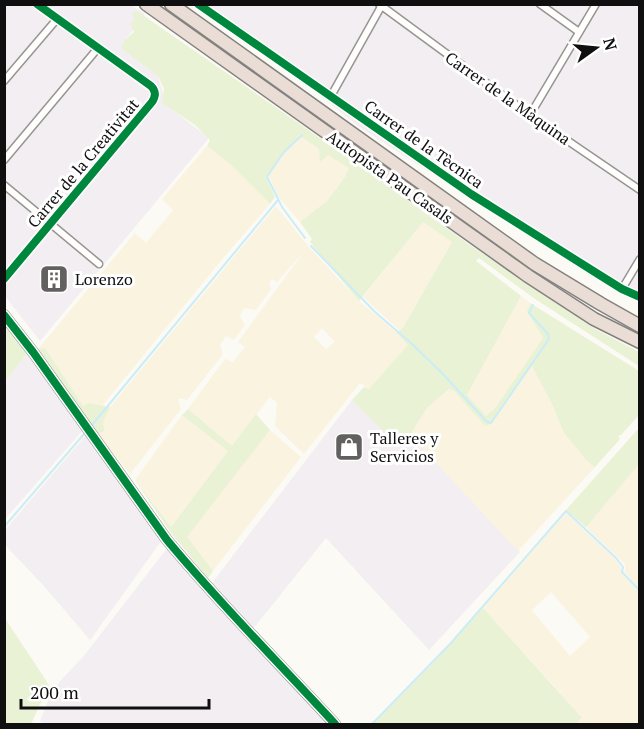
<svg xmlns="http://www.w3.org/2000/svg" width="644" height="729" font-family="'PT Serif',serif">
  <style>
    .industrial { fill: #f3eef1 }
    .farmland { fill: #f9f3e0; fill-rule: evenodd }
    .green { fill: #e9f2d4 }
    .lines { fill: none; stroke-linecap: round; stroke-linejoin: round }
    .stream { stroke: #caedf7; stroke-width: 2 }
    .street-casing { stroke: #969592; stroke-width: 9 }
    .secondary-casing { stroke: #8c8b89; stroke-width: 12 }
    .highway-casing { stroke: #83827f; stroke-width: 15 }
    .street { stroke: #fffefd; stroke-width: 6 }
    .secondary { stroke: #f5f2eb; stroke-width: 9 }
    .highway { stroke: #eaddd6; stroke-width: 12 }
    .cycleway-casing { stroke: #fff; stroke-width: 11 }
    .cycleway { stroke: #00873e; stroke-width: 8 }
    .labels { text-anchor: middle; stroke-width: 6; stroke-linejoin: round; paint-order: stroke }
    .street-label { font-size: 16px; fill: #0f0f0f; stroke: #fff }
    .poi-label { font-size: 16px; fill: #0f0f0f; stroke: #fff; text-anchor: start }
  </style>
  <rect width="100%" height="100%" fill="#fcfaf4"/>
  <!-- industrial -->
  <g class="industrial">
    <path d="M4 5H131L145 14 126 39 158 76 166 105 209 138 40 341 5 296Z"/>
    <path d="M206 5H639V300L593 278 358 126Z"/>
    <path d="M28 352 83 430 5 519V381Z"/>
    <path d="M352 400 400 446 410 435 520 552 429 650 326 538 253 629 212 583Z"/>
    <path d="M86 435 162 540 90 640 44 586 5 545V530Z"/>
    <path d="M168 547 327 724H43L40 721 51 694 61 680 83 657Z"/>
  </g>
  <!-- farmland -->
  <g class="farmland">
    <path d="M299 135 319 149 321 161 327 154 349 168 345 177 327 201 300 222 277 195 268 174Z"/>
    <path d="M207 146 229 163 270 204 224 257 102 406 89 403 83 406 45 348 38 349 135 233 146 243 173 210 162 199Z"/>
    <path d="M276 206 308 246 359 301 397 333 409 345 369 389 360 383 304 454 275 426 277 403 270 397 232 446 188 409 225 359 233 362 245 347 238 342 302 254 277 282 272 279 269 284 271 289 256 310 244 308 240 316 245 325 234 340 226 336 220 345 223 354 187 400 180 398 178 400 181 409 130 474 97 434 105 431 103 423 110 407ZM322 328 335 342 326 349 314 337Z"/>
    <path d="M423 222 452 242 404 326 399 330 363 297Z"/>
    <path d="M521 296 530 303 527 311 543 338 495 408 486 416 467 395Z"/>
    <path d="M532 366 553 406 564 433 586 460 595 467 518 551 410 435 427 408 449 389 454 391 485 426 489 425Z"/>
    <path d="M182 415 228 451 171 527 135 480Z"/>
    <path d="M270 430 301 457 213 571 186 537Z"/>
    <path d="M639 464V589L625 572V564L586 527Z"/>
    <path d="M566 513 615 559 621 568V572L639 592V724H576L582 719 555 687 483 608ZM551 592 590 637 570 656 532 610Z"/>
  </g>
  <!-- green -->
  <g class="green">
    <path d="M137 11 356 163 467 243 595 329 639 352V366L535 299 479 258 476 261 521 296 467 395 486 416 495 408 543 338 527 311 530 303 639 371V415L621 435 618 436 620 439 595 467 586 460 564 433 553 406 532 366 489 425 485 426 454 391 449 389 427 408 410 435 400 447 352 400 364 387 369 389 408 345 397 333 404 326 452 242 423 222 359 301 310 242 312 239 300 222 327 201 345 177 349 168 328 155 320 162 319 149 299 135 266 177 275 197 270 204 229 163 207 146 210 140 195 125 162 103 164 89 158 76 121 48 126 39 134 32 130 24 135 20 132 13Z"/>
    <path d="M5 324 28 352 5 381Z"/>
    <path d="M45 348 83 406 89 403 110 407 103 423 105 431 97 434 38 349Z"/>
    <path d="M188 409 232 446 256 414 270 430 187 537 213 571 208 578 171 533 135 480 171 527 228 451 182 415Z"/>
    <path d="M639 428V464L586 527 566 510Z"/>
    <path d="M483 608 582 718 576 724H373L432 664Z"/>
    <path d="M4 617 49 685 31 724H5Z"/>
  </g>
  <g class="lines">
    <!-- stream -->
    <g class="stream">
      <path d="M302 135 283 153 267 177 282 207 305 238"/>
      <path d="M311 246 375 312 412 344 442 373 487 422 491 423 549 339 548 334 529 313 533 305"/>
      <path d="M92 425 278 200"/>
      <path d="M4 527 84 434"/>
      <path d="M372 724 450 644 566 511 616 558 623 567 622 572 640 591"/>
    </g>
    <!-- street casing -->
    <g class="street-casing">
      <g id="street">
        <path d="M198 4 471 194 598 274 622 289 640 297"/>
        <path d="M379 4 530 115 640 190"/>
        <path d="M540 4 579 32"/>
        <path d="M4 81 57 19"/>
        <path d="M331 96 382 5"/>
        <path d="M530 115 596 4"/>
        <path d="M4 160 98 48"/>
        <path d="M4 185 99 264"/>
        <path d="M4 279 152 102C156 96 156 91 151 86L37 4"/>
        <path d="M622 289 640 259"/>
      </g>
    </g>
    <!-- secondary casing -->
    <g class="secondary-casing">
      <path id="secondary" d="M4 315 33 352 167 540C220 604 279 663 335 724"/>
    </g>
    <!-- highway casing -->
    <g class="highway-casing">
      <g id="highway">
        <path d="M146 4 528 276 594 319 640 342"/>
        <path d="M171 4 535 264 601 304 640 326"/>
      </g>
    </g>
    <!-- street -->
    <use href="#street" class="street"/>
    <!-- secondary -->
    <use href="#secondary" class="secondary"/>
    <!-- highway -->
    <use href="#highway" class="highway"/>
    <!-- cycleway casing -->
    <g class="cycleway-casing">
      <g id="cycleway">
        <path d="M198 4 471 194 598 274 622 289 640 297"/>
        <path d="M4 279 152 102C156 96 156 91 151 86L37 4"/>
        <path d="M4 315 33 352 167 540C220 604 279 663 335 724"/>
      </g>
    </g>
    <!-- cycleway -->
    <use href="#cycleway" class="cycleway"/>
  </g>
  <!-- icons -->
  <defs>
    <g id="building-square" transform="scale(1.5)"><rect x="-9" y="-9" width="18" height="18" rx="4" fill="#62615f" stroke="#fff"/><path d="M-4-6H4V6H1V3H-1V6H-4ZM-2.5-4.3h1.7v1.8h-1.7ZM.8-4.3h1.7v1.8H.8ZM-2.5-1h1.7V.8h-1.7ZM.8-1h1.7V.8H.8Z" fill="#fff"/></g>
    <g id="shop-square" transform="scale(1.5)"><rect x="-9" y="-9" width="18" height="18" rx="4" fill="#62615f" stroke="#fff"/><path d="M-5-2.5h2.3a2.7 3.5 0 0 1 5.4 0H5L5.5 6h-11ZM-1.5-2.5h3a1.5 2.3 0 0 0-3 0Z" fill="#fff"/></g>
  </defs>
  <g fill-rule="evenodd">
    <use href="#building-square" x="54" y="279"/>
    <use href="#shop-square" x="349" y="447"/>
  </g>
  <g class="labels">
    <!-- street labels -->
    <g class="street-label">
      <text transform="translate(508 98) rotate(35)" y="6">Carrer de la Màquina</text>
      <text transform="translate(424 144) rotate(35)" y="6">Carrer de la Tècnica</text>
      <text transform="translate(83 163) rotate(-50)" y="6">Carrer de la Creativitat</text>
      <text transform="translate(390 177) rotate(35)" y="6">Autopista Pau Casals</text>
    </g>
    <!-- poi labels -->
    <g class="poi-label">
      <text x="75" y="285">Lorenzo</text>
      <text x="370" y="444">Talleres y<tspan x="370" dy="18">Servicios</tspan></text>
    </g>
  </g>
  <!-- border -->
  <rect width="644" height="729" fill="none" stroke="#0f0f0f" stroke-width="12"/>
  <!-- north arrow -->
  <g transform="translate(596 48) rotate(75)" stroke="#ffffff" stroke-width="4.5" paint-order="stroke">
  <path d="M0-4.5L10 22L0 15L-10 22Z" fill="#0f0f0f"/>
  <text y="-9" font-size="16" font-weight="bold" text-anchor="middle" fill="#0f0f0f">N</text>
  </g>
  <!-- scale -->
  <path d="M21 699v9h188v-9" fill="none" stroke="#0f0f0f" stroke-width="3"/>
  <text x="30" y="699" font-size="18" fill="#0f0f0f" stroke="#ffffff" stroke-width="4.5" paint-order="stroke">200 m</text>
</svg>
